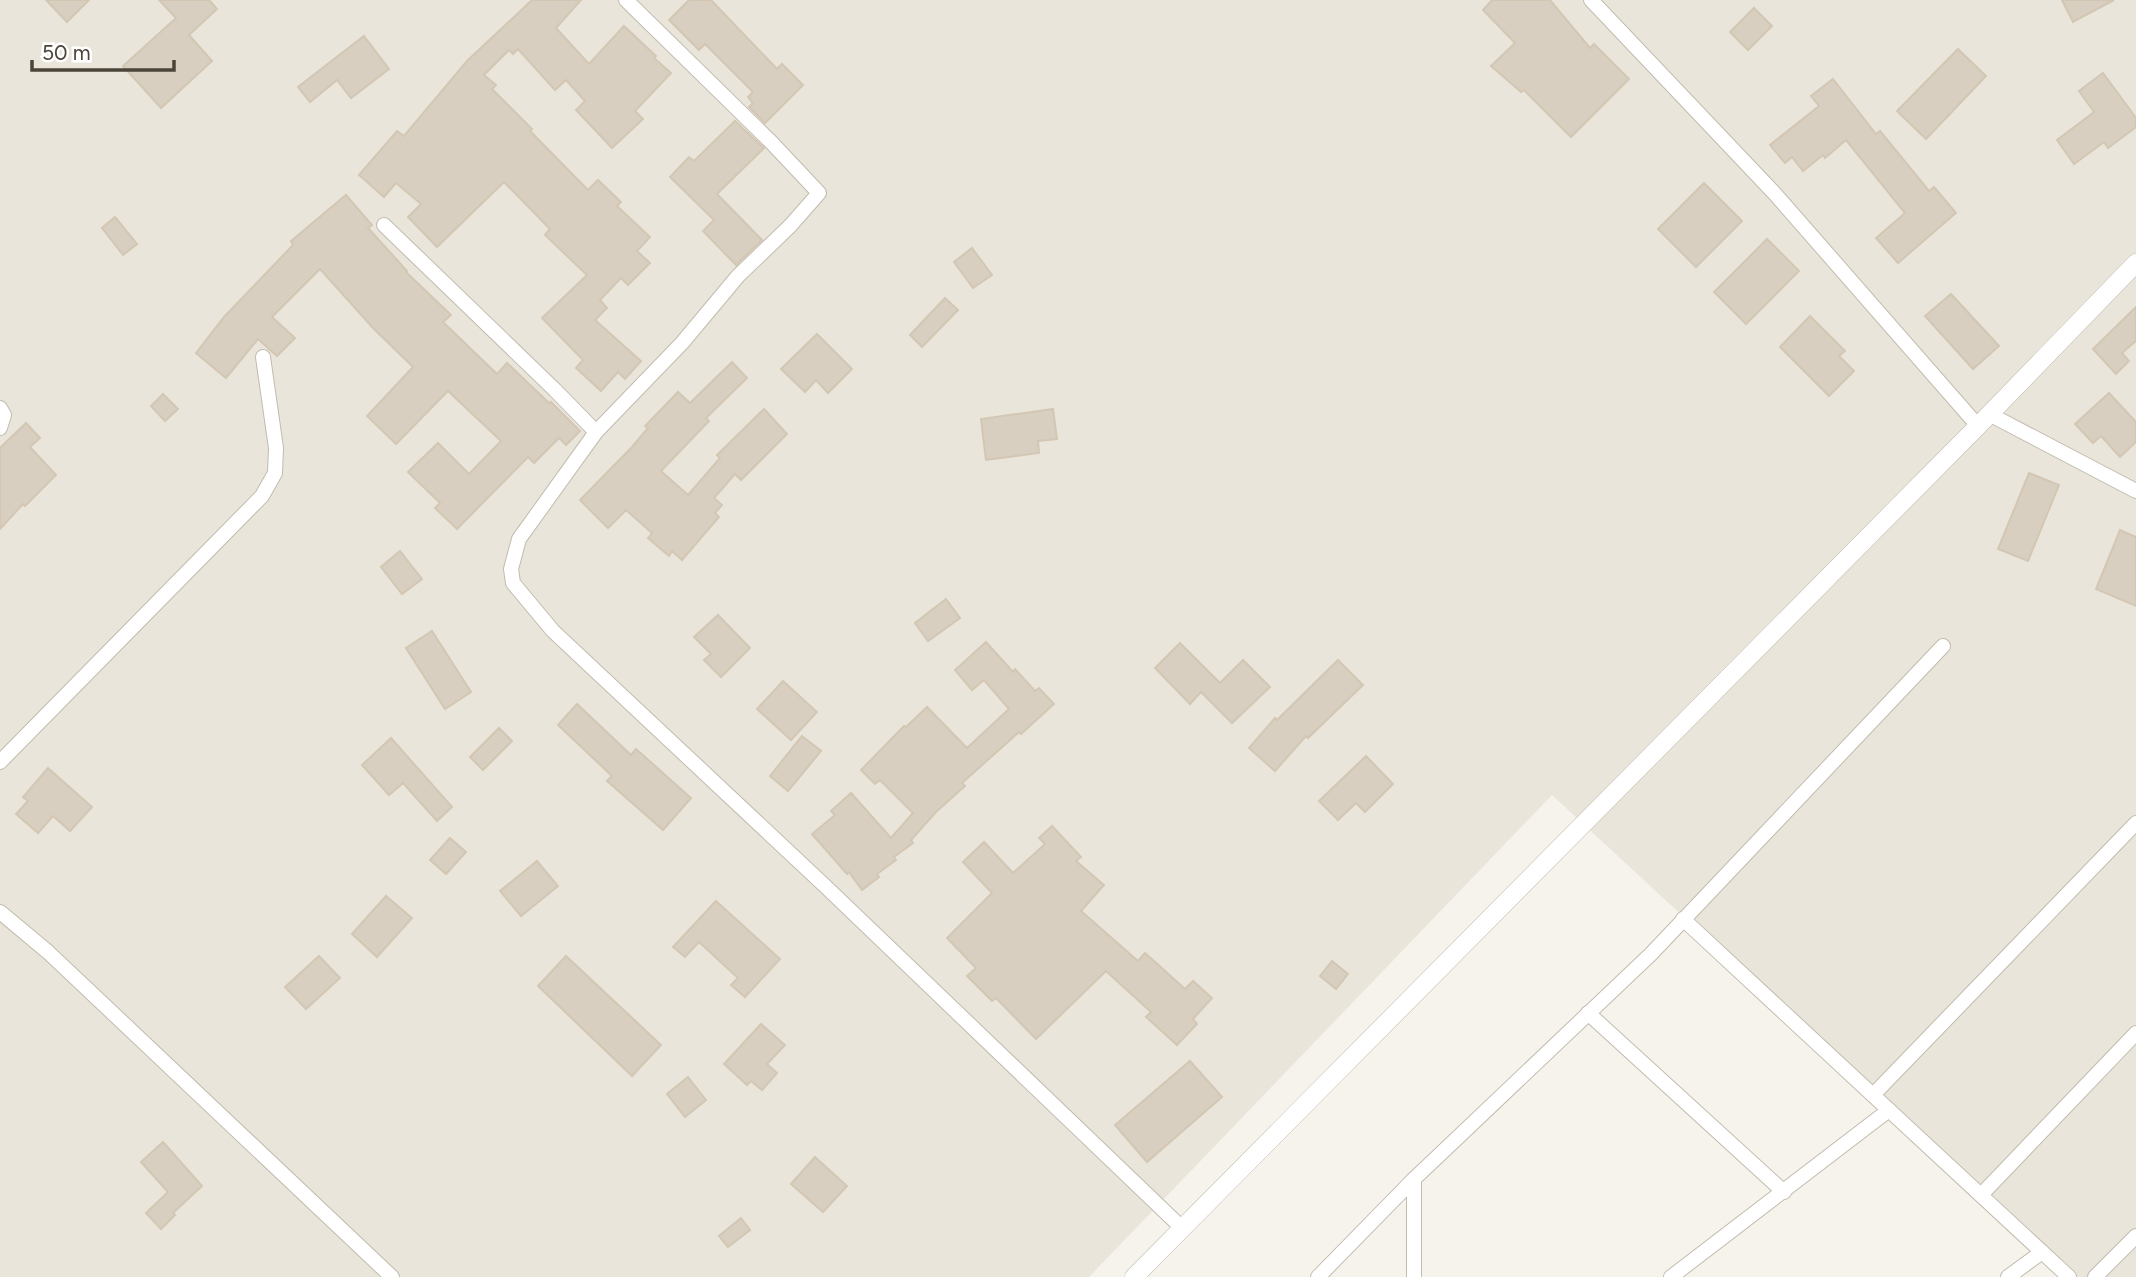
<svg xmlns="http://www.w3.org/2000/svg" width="2136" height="1277" font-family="Figtree,sans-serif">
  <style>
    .residential { fill: #eae5da }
    .building { fill: #d8cfc1; stroke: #d3c7b4; stroke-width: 2 }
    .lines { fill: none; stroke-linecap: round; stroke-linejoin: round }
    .minor-casing { stroke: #c2bbae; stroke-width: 16 }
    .tertiary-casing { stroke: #c2bbae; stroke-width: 19 }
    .minor { stroke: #fff; stroke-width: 14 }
    .tertiary { stroke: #fff; stroke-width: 18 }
  </style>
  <rect width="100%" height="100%" fill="#f6f3ec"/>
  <!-- residential -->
  <path class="residential" d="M0 0H2136V1277H2072L1552 795 1089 1277H0Z"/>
  <!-- building -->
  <g class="building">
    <path d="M46 0H89L67 22Z"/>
    <path d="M159 0H209L217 9 189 35 212 61 161 108 123 66 176 18Z"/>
    <path d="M532 0H581L556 28 589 64 624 26 656 56 654 58 671 73 635 111 643 119 612 148 576 110 585 101 566 80 555 90 518 49 513 54 509 50 484 75 496 85 492 89 532 129 530 131 588 190 598 180 621 202 617 206 650 237 637 251 650 263 628 285 621 278 600 300 607 308 595 320 641 361 625 379 618 372 601 391 576 368 583 360 542 318 587 275 545 235 550 229 504 182 437 247 408 217 421 204 396 183 384 197 359 175 397 131 404 136 467 61Z"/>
    <path d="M689 0H711L777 69 782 64 803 85 765 123 749 107 753 103 748 97 753 92 705 44 699 50 669 20Z"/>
    <path d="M1492 0H1550L1590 48 1594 44 1629 79 1571 137 1524 90 1521 92 1491 66 1515 43 1483 10Z"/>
    <path d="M2062 0H2114L2073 22Z"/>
    <path d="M1754 8 1772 26 1748 50 1730 32Z"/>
    <path d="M364 36 389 69 351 98 337 80 310 102 298 87Z"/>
    <path d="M1958 49 1986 76 1926 139 1897 111Z"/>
    <path d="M2103 73 2136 118V127L2108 148 2104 142 2074 164 2057 140 2094 112 2079 91Z"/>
    <path d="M1833 79 1876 134 1880 131 1929 191 1934 187 1956 213 1898 263 1876 238 1905 213 1846 140 1825 158 1823 155 1803 171 1792 157 1785 163 1770 145 1819 106 1811 96Z"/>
    <path d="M735 121 764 148 717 194 762 240 736 265 703 231 714 220 670 177 689 157 694 161Z"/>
    <path d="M1704 183 1742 221 1696 267 1658 229Z"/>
    <path d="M346 195 372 225 368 228 407 271 406 272 451 315 443 322 497 374 507 363 549 403 551 402 580 431 566 445 559 438 534 463 528 457 457 529 435 508 440 503 408 472 438 443 469 474 501 441 448 391 396 444 367 416 413 367 373 328 320 269 272 317 295 338 277 356 258 339 226 378 196 353 224 317 293 245 291 241Z"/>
    <path d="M115 217 137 244 123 255 102 228Z"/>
    <path d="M1767 239 1799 271 1746 324 1714 292Z"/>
    <path d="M972 248 992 275 973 288 954 262Z"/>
    <path d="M1951 294 1999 346 1973 369 1925 316Z"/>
    <path d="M945 298 958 310 922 347 910 335Z"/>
    <path d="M2136 307V341L2122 353 2129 361 2116 374 2093 349Z"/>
    <path d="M1810 316 1845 351 1839 356 1854 371 1829 396 1780 347Z"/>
    <path d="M817 334 852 369 828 393 816 380 805 392 781 369Z"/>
    <path d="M732 362 747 378 706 418 709 421 661 471 688 495 720 458 717 455 764 409 787 434 741 480 735 474 714 498 722 505 715 513 719 517 682 560 672 551 669 556 648 538 652 533 626 510 608 528 580 500 632 447 648 428 645 426 678 392 690 403Z"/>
    <path d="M2109 393 2136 422V442L2120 457 2101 436 2093 443 2075 424Z"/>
    <path d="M163 394 178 409 165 421 151 406Z"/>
    <path d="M1053 409 1057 439 1038 441 1039 453 986 460 981 419Z"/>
    <path d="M26 423 40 438 30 447 56 475 25 506 23 504 0 529V448Z"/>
    <path d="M2029 473 2059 485 2028 561 1998 549Z"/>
    <path d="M2120 530 2136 537V606L2096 589Z"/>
    <path d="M400 551 422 579 402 594 381 567Z"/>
    <path d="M946 599 960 618 928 641 915 623Z"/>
    <path d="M718 615 750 648 721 677 704 660 711 654 694 637Z"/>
    <path d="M432 631 471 692 445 709 406 648Z"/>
    <path d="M986 642 1013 672 1015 669 1035 691 1039 688 1054 704 1021 734 1019 732 962 783 965 786 936 812 911 840 913 843 894 857 896 860 877 874 879 877 862 890 849 872 847 874 812 834 835 815 831 811 851 793 891 838 913 813 880 780 875 784 861 770 904 726 906 727 927 707 967 748 1009 709 984 680 972 690 955 670Z"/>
    <path d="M1180 643 1220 683 1243 660 1270 687 1232 723 1201 692 1190 704 1155 668Z"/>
    <path d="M1338 660 1363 685 1308 738 1306 736 1275 771 1249 748 1275 718 1277 720Z"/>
    <path d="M783 681 817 712 791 740 757 709Z"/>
    <path d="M577 704 631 755 636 749 691 798 663 830 607 781 612 776 558 725Z"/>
    <path d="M499 728 512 741 483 770 470 757Z"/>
    <path d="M802 736 821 751 788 791 770 776Z"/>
    <path d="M391 738 452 807 437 821 403 783 389 795 362 765Z"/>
    <path d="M1366 756 1393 784 1365 812 1356 803 1338 820 1319 801Z"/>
    <path d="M48 768 92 807 70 831 53 816 38 833 16 814 28 801 23 797Z"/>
    <path d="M1052 826 1081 857 1076 861 1104 885 1081 911 1138 961 1145 953 1185 989 1193 981 1212 998 1193 1019 1197 1024 1177 1045 1146 1017 1151 1012 1106 971 1036 1039 996 998 992 1001 967 976 976 968 947 938 992 893 963 862 984 842 1013 873 1045 844 1039 838Z"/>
    <path d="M450 838 466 852 446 874 430 860Z"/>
    <path d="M537 861 558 886 521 916 500 891Z"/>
    <path d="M386 896 412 918 377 957 352 934Z"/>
    <path d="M716 901 780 959 745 997 731 985 738 978 699 942 685 957 673 947Z"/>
    <path d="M319 956 340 978 306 1009 285 987Z"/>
    <path d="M566 956 661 1045 632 1076 538 986Z"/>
    <path d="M1332 961 1348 974 1336 989 1320 976Z"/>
    <path d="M761 1024 785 1045 767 1064 777 1073 762 1090 751 1081 747 1085 724 1064Z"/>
    <path d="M1190 1061 1222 1097 1147 1162 1115 1125Z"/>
    <path d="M688 1077 706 1100 685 1117 667 1094Z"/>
    <path d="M163 1142 202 1186 173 1213 175 1215 161 1229 146 1213 168 1192 141 1162Z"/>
    <path d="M815 1157 847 1186 823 1212 791 1184Z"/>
    <path d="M741 1218 750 1230 728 1247 719 1236Z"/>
  </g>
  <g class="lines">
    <!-- minor casing -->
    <g class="minor-casing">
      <g id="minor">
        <path d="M626 0 771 142 819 193 790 226 738 276 682 343 596 432 519 539 511 569 513 583 553 631 824 885 1181 1227"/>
        <path d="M1591 0 1776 195 1978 426"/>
        <path d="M384 225 555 390 596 432"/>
        <path d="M0 408 4 415 0 428"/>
        <path d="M1989 414 2136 491"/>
        <path d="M0 762 262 496 275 473 276 448 263 357"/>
        <path d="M0 912 48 952 392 1277"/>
        <path d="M1683 919 2069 1277"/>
        <path d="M1588 1013 1784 1192"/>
        <path d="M1873 1095 2136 823"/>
        <path d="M1414 1179V1277"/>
        <path d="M1981 1195 2136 1033"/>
        <path d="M1318 1277 1414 1179 1651 954 1943 646"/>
        <path d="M1671 1277 1889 1110"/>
        <path d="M2008 1277 2042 1252"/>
        <path d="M2095 1277 2136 1236"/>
      </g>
    </g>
    <!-- tertiary casing -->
    <g class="tertiary-casing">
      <path id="tertiary" d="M1134 1277 1978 426 2136 263"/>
    </g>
    <!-- minor -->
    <use href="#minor" class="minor"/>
    <!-- tertiary -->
    <use href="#tertiary" class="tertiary"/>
  </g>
  <!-- scale -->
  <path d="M32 60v10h142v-10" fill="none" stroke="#4b4439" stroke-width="3.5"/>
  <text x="42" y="60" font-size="21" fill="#4b4439" stroke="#ffffff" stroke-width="5" paint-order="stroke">50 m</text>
</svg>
